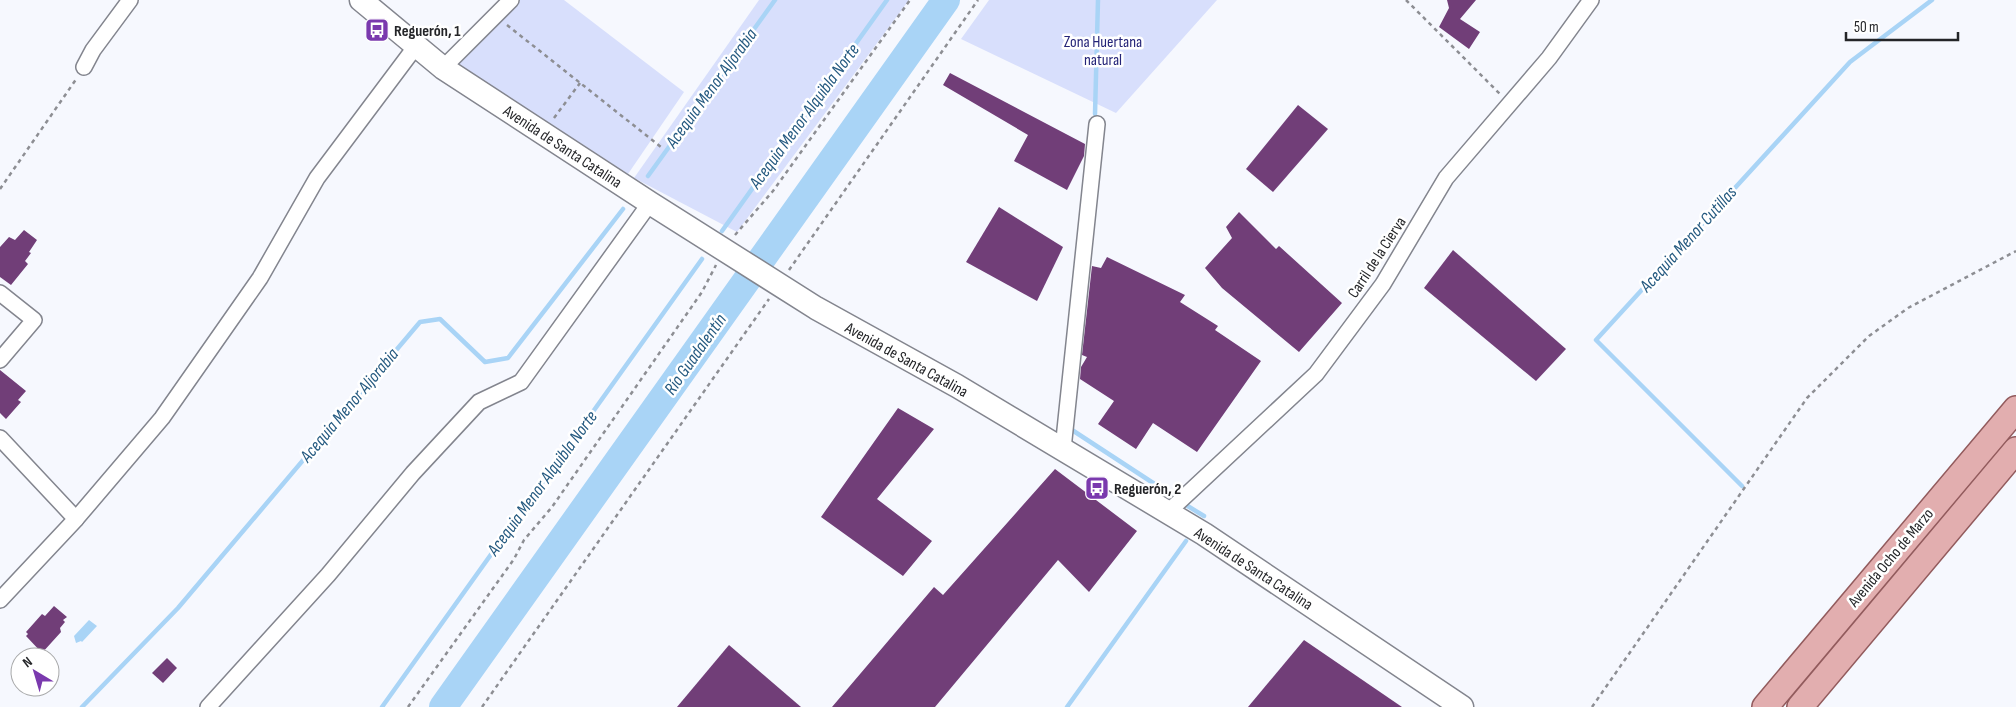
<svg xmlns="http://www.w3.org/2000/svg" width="2016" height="707" font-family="'Sofia Sans Condensed',sans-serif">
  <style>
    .green { fill: #d8dffc }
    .water { fill: #a9d4f6 }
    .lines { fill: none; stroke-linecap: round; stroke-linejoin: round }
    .stream { stroke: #a9d4f6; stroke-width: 4.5 }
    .river { stroke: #a9d4f6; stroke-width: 28 }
    .building { fill: #713e78 }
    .street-casing { stroke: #83858e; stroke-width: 18 }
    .secondary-casing { stroke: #83858e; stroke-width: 25 }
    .primary-casing { stroke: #925b5d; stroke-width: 28 }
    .path { stroke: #8d8e93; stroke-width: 2.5; stroke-dasharray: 4 4; stroke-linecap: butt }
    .street { stroke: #fff; stroke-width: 15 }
    .secondary { stroke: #fff; stroke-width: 22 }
    .primary { stroke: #e2aeaf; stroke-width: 25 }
    .labels { text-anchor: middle; stroke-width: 5; stroke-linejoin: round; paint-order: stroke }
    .poi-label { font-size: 16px; font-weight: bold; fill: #242528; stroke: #fff; text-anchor: start }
    .park-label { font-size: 16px; fill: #242478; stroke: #fff }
    .street-label { font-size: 16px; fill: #242528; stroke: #fff }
    .water-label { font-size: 18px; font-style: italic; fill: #255a80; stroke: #fff }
  </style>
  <rect width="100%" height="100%" fill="#f6f8fe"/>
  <!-- green -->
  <g class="green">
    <path d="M518 0H564L684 92 628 174 457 63Z"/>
    <path d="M759 0H909L737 232 634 178Z"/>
    <path d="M989 0H1217L1116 113 961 39Z"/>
  </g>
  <!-- water -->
  <path class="water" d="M89 620 97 626 82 642 81 641 76 643 74 636Z"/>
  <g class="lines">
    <!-- stream -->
    <g class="stream">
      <path d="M1095 114 1098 0"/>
      <path d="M648 176 775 0"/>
      <path d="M722 231 887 0"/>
      <path d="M1069 428 1173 496"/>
      <path d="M1742 486 1596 340 1850 62 1932 0"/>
      <path d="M1186 505 1204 516"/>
      <path d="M82 707 178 608 420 322 440 319 485 362 508 358 623 209"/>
      <path d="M382 707 702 259"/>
      <path d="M1067 707 1186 541"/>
    </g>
    <!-- river -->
    <path class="river" d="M443 707 946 0"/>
  </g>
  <!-- building -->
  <g class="building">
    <path d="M1447 0H1476L1460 19 1480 32 1469 49 1439 27 1449 8Z"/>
    <path d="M950 73 1085 144 1084 156 1067 190 1014 161 1028 135 943 85Z"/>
    <path d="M1298 105 1328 129 1273 192 1246 169Z"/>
    <path d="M999 207 1063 247 1037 301 966 262Z"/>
    <path d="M1239 212 1276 249 1279 246 1342 303 1299 352 1222 288 1205 268 1232 238 1226 227Z"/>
    <path d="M24 230 37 240 29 252 31 253 25 261 28 264 11 285 0 277V247L9 237 15 240Z"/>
    <path d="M1453 250 1566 349 1536 381 1424 288Z"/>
    <path d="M1107 257 1185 295 1180 302 1218 326 1215 330 1261 361 1197 452 1153 423 1136 449 1098 424 1114 401 1080 379 1081 367 1087 357 1082 355 1092 266 1101 268Z"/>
    <path d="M0 370 26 391 18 400 21 402 6 419 0 413Z"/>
    <path d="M898 408 934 429 877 499 932 541 903 576 821 517Z"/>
    <path d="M1055 469 1137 531 1089 592 1058 560 935 707H832L934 587 943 595Z"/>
    <path d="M54 606 67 617 63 620 65 622 60 628 61 632 42 653 26 636 28 634 26 632 42 614 45 616Z"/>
    <path d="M1304 640 1402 707H1248Z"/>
    <path d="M729 645 801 707H677Z"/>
    <path d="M167 658 177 668 163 683 152 673Z"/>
  </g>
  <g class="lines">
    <!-- street casing -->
    <g class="street-casing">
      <g id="street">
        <path d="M84 67 93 50 130 0"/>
        <path d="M443 68 511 0"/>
        <path d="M0 293 34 320 0 360"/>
        <path d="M0 438 76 519 0 600"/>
        <path d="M1063 449 1097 124"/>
        <path d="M1168 512 1316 374 1383 284 1446 178 1549 58 1591 0"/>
        <path d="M76 519 162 418 260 278 317 178 416 46"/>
        <path d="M208 707 328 575 413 473 479 402 521 382 650 203"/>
      </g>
    </g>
    <!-- secondary casing -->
    <g class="secondary-casing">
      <path id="secondary" d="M361 0 443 68 650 203 816 308 957 386 1204 534 1462 707"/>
    </g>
    <!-- primary casing -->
    <g class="primary-casing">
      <g id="primary">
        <path d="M1765 707 2016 409"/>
        <path d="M1800 707 2016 450"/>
      </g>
    </g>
    <!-- path -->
    <g class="path">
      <path d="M1406 0 1500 94"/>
      <path d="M507 25 661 147"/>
      <path d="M554 118 580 83"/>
      <path d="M0 189 77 78"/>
      <path d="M735 235 773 191 910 0"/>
      <path d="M789 270 978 0"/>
      <path d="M408 707 514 559 524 540 552 507 702 292 716 265"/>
      <path d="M482 707 769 299"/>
      <path d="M1592 707 1807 398 1869 336 1908 308 2016 251"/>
    </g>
    <!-- street -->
    <use href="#street" class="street"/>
    <!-- secondary -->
    <use href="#secondary" class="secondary"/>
    <!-- primary -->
    <use href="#primary" class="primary"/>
  </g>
  <!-- icons -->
  <defs>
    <g id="bus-square" transform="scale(1.25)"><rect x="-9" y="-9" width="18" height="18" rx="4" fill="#7a39ae" stroke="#fff"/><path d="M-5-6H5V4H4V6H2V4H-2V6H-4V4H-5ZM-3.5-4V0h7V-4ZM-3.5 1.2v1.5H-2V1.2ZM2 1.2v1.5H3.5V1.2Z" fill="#fff"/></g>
  </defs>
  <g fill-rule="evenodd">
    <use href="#bus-square" x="377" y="30"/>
    <use href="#bus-square" x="1097" y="488"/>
  </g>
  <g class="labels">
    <!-- poi labels -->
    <g class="poi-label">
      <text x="394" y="36">Reguerón, 1</text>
      <text x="1114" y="494">Reguerón, 2</text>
    </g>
    <!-- park labels -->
    <g class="park-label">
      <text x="1103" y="47">Zona Huertana<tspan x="1103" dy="18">natural</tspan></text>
    </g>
    <!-- street labels -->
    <g class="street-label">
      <text transform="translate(563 146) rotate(33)" y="6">Avenida de Santa Catalina</text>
      <text transform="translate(1376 257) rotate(-57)" y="6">Carril de la Cierva</text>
      <text transform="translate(907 359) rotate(29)" y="6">Avenida de Santa Catalina</text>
      <text transform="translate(1890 557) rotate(-50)" y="6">Avenida Ocho de Marzo</text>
      <text transform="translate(1254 568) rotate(33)" y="6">Avenida de Santa Catalina</text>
    </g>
    <!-- water labels -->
    <g class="water-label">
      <text transform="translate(711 88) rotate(-54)" y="6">Acequia Menor Aljorabia</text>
      <text transform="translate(804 116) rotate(-54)" y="6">Acequia Menor Alquibla Norte</text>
      <text transform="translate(1688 239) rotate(-48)" y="6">Acequia Menor Cutillas</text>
      <text transform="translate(695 354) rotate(-55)" y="6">Río Guadalentín</text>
      <text transform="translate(349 405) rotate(-50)" y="6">Acequia Menor Aljorabia</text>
      <text transform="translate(542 483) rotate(-54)" y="6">Acequia Menor Alquibla Norte</text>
    </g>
  </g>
  <!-- north arrow -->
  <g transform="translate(35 672) rotate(322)"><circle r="24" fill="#ffffff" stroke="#a7a8a9"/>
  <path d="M0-4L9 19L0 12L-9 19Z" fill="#7a39ae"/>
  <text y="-8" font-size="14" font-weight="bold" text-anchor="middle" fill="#242528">N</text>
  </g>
  <!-- scale -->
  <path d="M1846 32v8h112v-8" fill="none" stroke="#242528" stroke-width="2.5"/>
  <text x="1854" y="32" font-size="15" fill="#242528" stroke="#ffffff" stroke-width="4" paint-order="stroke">50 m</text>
</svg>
